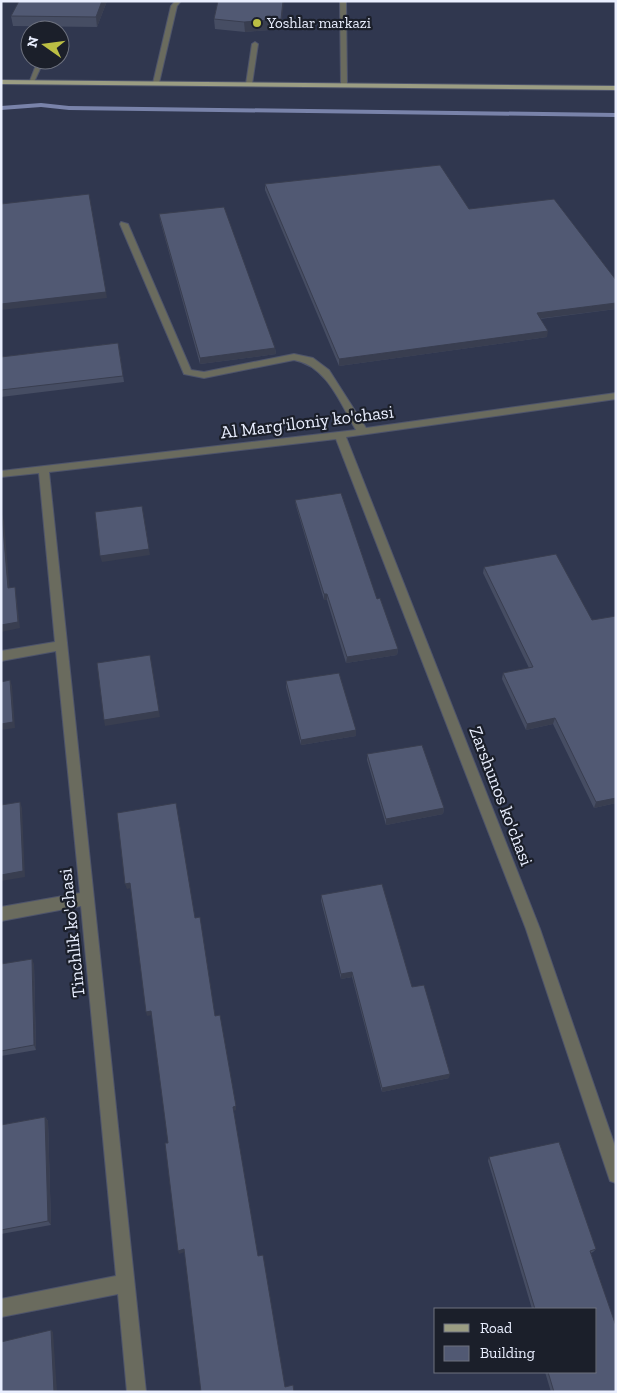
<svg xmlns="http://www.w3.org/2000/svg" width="617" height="1393" font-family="'Zilla Slab',serif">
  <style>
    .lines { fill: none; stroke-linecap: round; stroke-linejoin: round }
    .stream { fill: #7983aa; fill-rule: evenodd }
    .minor-casing { stroke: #4e546b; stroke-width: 2 }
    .major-casing { stroke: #4e546b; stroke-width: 2 }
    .minor { fill: #6a6b5e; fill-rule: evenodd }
    .major { fill: #9b9d83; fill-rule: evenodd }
    .wall { fill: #464d63 }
    .shaded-wall { fill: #393e50 }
    .building { fill: #515973; stroke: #393e50 }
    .poi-dot { fill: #bcbf44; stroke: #1b1f2a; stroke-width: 2 }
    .labels { text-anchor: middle; stroke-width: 4.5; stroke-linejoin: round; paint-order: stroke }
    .far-poi-label { font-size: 15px; fill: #eaefff; stroke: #1b1f2a; text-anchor: start }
    .street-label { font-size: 18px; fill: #eaefff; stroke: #1b1f2a }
  </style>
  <rect width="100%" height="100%" fill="#30374f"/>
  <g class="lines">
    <!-- stream -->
    <path class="stream" d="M41 103 69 106 616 113V117L69 110 41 107 1 110V106Z"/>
    <!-- minor casing -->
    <g class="minor-casing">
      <g id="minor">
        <path d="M175 1H181L177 6 159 83 156 85 153 83 171 6Z"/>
        <path d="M340 1H346L347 85 344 87 341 85Z"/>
        <path d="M255 42 258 44 252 84 249 86 246 84 252 44Z"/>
        <path d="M38 60H44L34 82 29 83Z"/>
        <path d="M121 222 128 224 191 370 204 372 294 354 313 358 329 370 366 428 616 393V399L346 437 540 929 616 1149V1183L610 1181 526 929 336 439 49 472 146 1392H127L118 1294 1 1317V1299L116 1276 81 906 1 921V907L80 893 56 651 1 661V651L55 642 39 473 1 477V471L356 430C340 403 327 366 294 360L204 378 184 374 120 224Z"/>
      </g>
    </g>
    <!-- major casing -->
    <g class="major-casing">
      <path id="major" d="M1 80 616 86V90L1 84Z"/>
    </g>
    <!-- minor -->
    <use href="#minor" class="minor"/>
    <!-- major -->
    <use href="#major" class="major"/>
  </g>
  <!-- wall -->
  <g class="wall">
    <path d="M107 1 97 27 13 26 11 16Z"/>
    <path d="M218 1 281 29 245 32 215 29 214 19Z"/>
    <path d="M265 184 469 209 616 280V309L540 319 547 337 339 366 265 190Z"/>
    <path d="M159 214 275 348 276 354 200 364 160 220Z"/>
    <path d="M118 343 124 382 1 397V357Z"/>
    <path d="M295 500 377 599 398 649 397 655 346 663 327 600H324L296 506Z"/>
    <path d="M484 567 616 803 594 808 553 724 526 730 502 679 503 673 529 668 483 573Z"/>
    <path d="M286 681 356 736 301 745 286 687Z"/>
    <path d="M367 754 444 808 443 814 386 825 367 760Z"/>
    <path d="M321 895 412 987 449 1078 382 1092 352 977 341 979 321 901Z"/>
    <path d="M1 964H34L36 1050 1 1056Z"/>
    <path d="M45 1117 48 1121 51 1225 1 1234V1125Z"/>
    <path d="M489 1157 596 1249 593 1252 591 1253 616 1392H551L545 1372H596V1309H532L488 1161Z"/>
  </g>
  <!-- shaded-wall -->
  <g class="shaded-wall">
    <path d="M102 1H107L97 27 96 17Z"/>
    <path d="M283 1H284L281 29 245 32 244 22Z"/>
    <path d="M106 292 107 298 1 310V304Z"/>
    <path d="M616 303V309L536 319 537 313Z"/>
    <path d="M548 331 547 337 339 366V359Z"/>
    <path d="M275 348 276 354 200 364V358Z"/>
    <path d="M2 515 4 521 10 594 8 588Z"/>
    <path d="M149 549 150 555 102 562 100 556Z"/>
    <path d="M15 587 16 593 20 628 1 632V625Z"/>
    <rect x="324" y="594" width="3" height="6"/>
    <path d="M398 649 397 655 346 663 347 657Z"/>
    <path d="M150 655 160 717 105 726 104 720Z"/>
    <path d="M10 680 12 686 15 728 1 730V724Z"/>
    <path d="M555 718 553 724 526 730 527 724Z"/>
    <path d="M356 730V736L301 745V740Z"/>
    <path d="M616 798V803L594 808 596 802Z"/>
    <path d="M20 802 22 808 25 877 1 881V875Z"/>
    <path d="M444 808 443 814 386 825V819Z"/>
    <path d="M130 883 131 888 127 889 125 884Z"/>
    <path d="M32 959 34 964 36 1050 34 1045Z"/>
    <path d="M352 972V977L341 979V974Z"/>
    <path d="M151 1011 152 1015 147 1016 146 1012Z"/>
    <path d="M450 1074 449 1078 382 1092V1088Z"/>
    <path d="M236 1106V1110L234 1111 233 1107Z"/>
    <path d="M45 1117 48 1121 51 1225 48 1221Z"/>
    <path d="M184 1249 185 1252 179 1254 178 1251Z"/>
    <path d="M51 1330 53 1332 57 1392H54Z"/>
  </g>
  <!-- building -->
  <g class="building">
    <path d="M19 1H102L96 17 11 16Z"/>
    <path d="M218 1H283L281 19 244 22 214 19Z"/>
    <path d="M440 165 469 209 554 199 616 280V303L537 313 548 331 339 359 265 184Z"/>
    <path d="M89 194 106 292 1 304V204Z"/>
    <path d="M224 207 275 348 200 358 159 214Z"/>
    <path d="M118 343 123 376 1 390V357Z"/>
    <path d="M341 493 377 599 380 598 398 649 347 657 327 594H324L295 500Z"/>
    <path d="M142 506 149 549 100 556 95 512Z"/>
    <path d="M1 515H2L8 588 15 587 18 622 1 625Z"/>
    <path d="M556 554 592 620 616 616V798L596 802 555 718 527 724 503 673 533 667 484 567Z"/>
    <path d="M150 655 159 711 104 720 97 663Z"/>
    <path d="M339 673 356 730 301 740 286 681Z"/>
    <path d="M10 680 13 722 1 724V682Z"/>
    <path d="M422 745 444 808 386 819 367 754Z"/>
    <path d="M20 802 23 871 1 875V805Z"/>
    <path d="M176 803 195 918 200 917 215 1016 220 1015 236 1106 233 1107 258 1256 263 1255 285 1387 293 1385 294 1392H201L184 1249 178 1251 165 1143H168L151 1011 146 1012 130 883 125 884 117 813Z"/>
    <path d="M382 884 412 987 424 985 450 1074 382 1088 352 972 341 974 321 895Z"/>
    <path d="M32 959 34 1045 1 1051V964Z"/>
    <path d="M45 1117 48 1221 1 1230V1125Z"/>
    <path d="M559 1142 596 1249 590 1251 616 1326V1392H554L548 1372H596V1309H535L489 1157Z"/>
    <path d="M51 1330 54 1392H1V1342Z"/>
  </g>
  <!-- markers -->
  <circle class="poi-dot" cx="257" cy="23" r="5"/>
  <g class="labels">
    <!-- far-poi labels -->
    <g class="far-poi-label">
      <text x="267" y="28">Yoshlar markazi</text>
    </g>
    <!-- street labels -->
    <g class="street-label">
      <text transform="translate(307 422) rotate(-7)" y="6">Al Marg'iloniy ko'chasi</text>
      <text transform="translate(501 796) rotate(69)" y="6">Zarshunos ko'chasi</text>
      <text transform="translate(72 933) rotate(-96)" y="6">Tinchlik ko'chasi</text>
    </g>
  </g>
  <!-- border -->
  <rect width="617" height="1393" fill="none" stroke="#eaefff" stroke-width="5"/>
  <!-- legend -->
  <rect x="434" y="1308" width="162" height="65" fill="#1b1f2a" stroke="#6e727f"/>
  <rect x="444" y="1324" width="25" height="8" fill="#9b9d83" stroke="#6e727f"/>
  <text x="480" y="1333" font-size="15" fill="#eaefff">Road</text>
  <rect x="444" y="1346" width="25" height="15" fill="#515973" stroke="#6e727f"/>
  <text x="480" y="1358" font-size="15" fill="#eaefff">Building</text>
  <!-- north arrow -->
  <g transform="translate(45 45) rotate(284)"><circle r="24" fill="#1b1f2a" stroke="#6e727f"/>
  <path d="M0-4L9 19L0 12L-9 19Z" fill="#bcbf44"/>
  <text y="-8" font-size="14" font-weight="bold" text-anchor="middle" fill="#eaefff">N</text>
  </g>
</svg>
